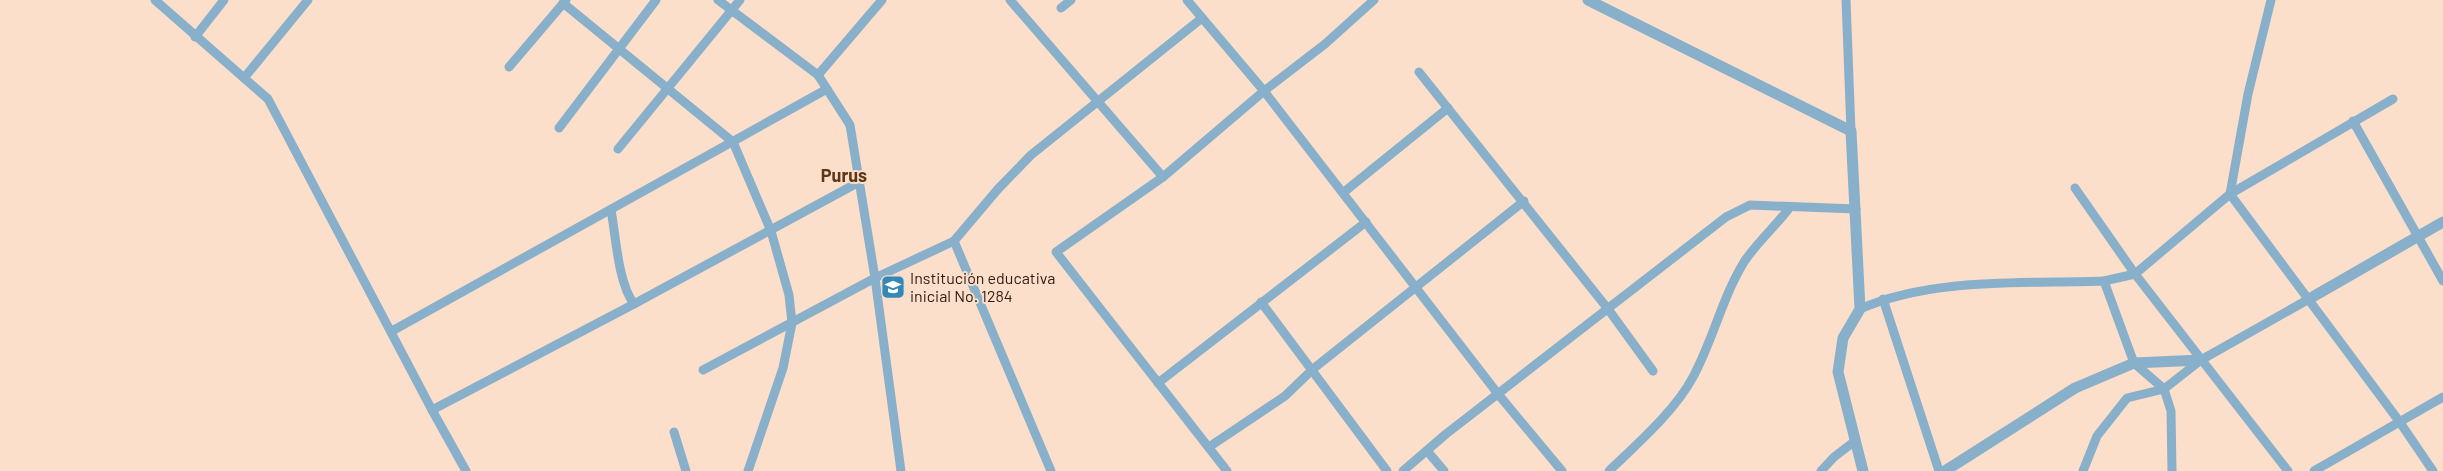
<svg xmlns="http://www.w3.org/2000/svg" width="2443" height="471" font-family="Barlow,sans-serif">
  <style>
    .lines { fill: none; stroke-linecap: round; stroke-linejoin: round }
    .minor { stroke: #89b0ca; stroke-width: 9 }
    .tertiary { stroke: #89b0ca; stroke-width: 11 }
    .labels { text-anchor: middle; stroke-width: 4; stroke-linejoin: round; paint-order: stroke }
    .poi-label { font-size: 16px; fill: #2e1d0f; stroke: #fcdfcb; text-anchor: start }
    .neighbourhood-label { font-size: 18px; font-weight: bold; fill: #5d3718; stroke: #fcdfcb }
  </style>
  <rect width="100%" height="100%" fill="#fcdfcb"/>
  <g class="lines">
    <!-- minor -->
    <g class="minor">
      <path d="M155 0 268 99 432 410 466 471"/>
      <path d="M718 0 818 75 850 125 875 278 901 471"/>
      <path d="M1010 0 1163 177 1264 91 1325 44 1374 0"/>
      <path d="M1187 0 1264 91 1498 394 1562 471"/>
      <path d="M1846 0 1851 131"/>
      <path d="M2271 0 2248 94 2230 194 2399 421 2433 471"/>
      <path d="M563 3 733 142 771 231 789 295 792 323 783 368 748 471"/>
      <path d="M1061 8 1071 0"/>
      <path d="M195 37 224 0"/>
      <path d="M509 67 566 0"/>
      <path d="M1419 72 1608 309 1653 371"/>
      <path d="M818 75 882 0"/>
      <path d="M244 78 308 0"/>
      <path d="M2353 121 2443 281"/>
      <path d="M559 128 656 0"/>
      <path d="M618 149 740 0"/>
      <path d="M1163 177 1056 252 1227 471"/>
      <path d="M2075 188 2135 274 2288 471"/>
      <path d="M1344 192 1448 108"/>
      <path d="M611 210C616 237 618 283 634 304"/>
      <path d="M954 241 1051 471"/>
      <path d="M2104 281 2135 274 2230 194 2393 99"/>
      <path d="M1883 299 1939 471"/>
      <path d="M1261 302 1387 471"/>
      <path d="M1860 309C1933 277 2025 284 2104 281L2134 363 2164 389 2171 411 2172 471"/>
      <path d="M392 331 827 89"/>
      <path d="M703 370 875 278 954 241 998 189 1031 155 1202 18"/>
      <path d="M1158 383 1366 222"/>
      <path d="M432 410 634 304 861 181"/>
      <path d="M674 432 686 471"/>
      <path d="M1209 447 1285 396 1313 369 1524 201"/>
      <path d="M1428 452 1444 471"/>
      <path d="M1403 471 1446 434 1726 217 1750 205 1856 209"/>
      <path d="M1609 471C1637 444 1675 411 1693 377 1713 340 1722 298 1744 262 1758 241 1776 226 1790 207"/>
      <path d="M1821 471 1834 457 1855 441"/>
      <path d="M2083 471 2097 436 2127 398 2164 389 2201 360 2309 299"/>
      <path d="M2314 471 2443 397"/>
    </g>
    <!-- tertiary -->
    <g class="tertiary">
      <path d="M1588 0 1851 131 1860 309 1843 338 1838 372 1863 471"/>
      <path d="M2309 299 2443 222"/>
      <path d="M1945 471 2075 388 2134 363 2201 360"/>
    </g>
  </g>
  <!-- icons -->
  <defs>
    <g id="school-square" transform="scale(1.25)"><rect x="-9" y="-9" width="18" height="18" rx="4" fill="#3488b8" stroke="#fcdfcb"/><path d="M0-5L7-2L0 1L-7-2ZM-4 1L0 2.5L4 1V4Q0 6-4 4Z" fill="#fff"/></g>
  </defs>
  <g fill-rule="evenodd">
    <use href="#school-square" x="893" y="287"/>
  </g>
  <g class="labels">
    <!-- poi labels -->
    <g class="poi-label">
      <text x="910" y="284">Institución educativa<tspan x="910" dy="18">inicial No. 1284</tspan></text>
    </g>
    <!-- neighbourhood labels -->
    <g class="neighbourhood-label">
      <text x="844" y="182">Purus</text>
    </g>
  </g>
</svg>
